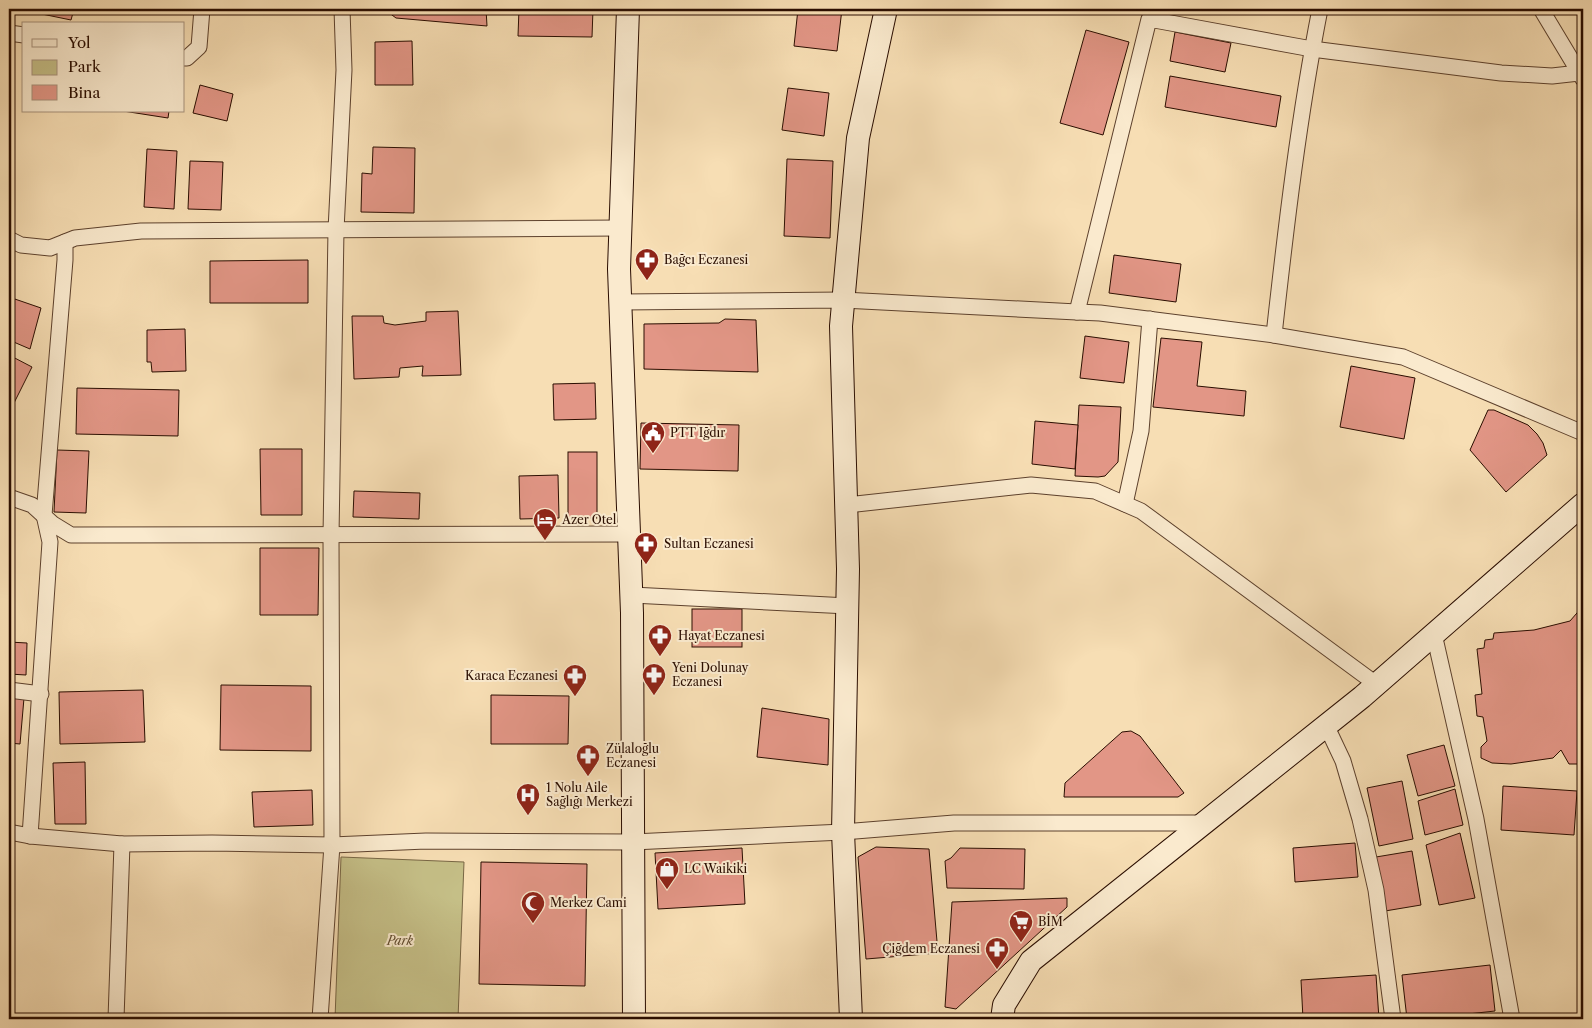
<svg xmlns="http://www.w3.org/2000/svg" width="1592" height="1028" font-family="'Libre Caslon Text',serif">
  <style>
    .green { fill: #c5bf87; stroke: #786644 }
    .building { fill: #e29686; stroke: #2a0d00 }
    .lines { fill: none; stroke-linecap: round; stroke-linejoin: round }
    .street-casing { stroke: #5d412d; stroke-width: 17 }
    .secondary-casing { stroke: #2a0d00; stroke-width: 24 }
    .street { stroke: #faeace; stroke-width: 15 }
    .secondary { stroke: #faeace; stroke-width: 22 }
    .labels { text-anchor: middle; stroke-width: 4; stroke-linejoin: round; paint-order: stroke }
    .poi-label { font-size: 12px; fill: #2a0d00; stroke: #faeace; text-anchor: start }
    .park-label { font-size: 12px; font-style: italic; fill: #604b2f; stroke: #faeace }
  </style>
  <rect width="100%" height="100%" fill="#f7deb4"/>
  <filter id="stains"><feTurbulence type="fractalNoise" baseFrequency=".004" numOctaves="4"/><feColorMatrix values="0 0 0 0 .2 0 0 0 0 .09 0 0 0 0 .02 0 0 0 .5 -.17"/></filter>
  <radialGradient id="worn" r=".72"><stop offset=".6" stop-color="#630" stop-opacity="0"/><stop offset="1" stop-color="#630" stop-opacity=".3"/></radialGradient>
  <!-- green -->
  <path class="green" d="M341 857 464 862 458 1019H335Z"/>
  <!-- building -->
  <g class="building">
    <path d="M38 9H74L71 20 37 13Z"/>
    <path d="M384 9H486L487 26 396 18Z"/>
    <path d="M519 9H593L592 37 518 36Z"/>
    <path d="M798 9H842L837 51 794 46Z"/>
    <path d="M1086 30 1129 42 1103 135 1060 123Z"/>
    <path d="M1175 32 1231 43 1225 72 1170 61Z"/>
    <path d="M412 41 413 85H375V42Z"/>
    <path d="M9 54 14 76 9 78Z"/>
    <path d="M1170 76 1281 96 1276 127 1165 107Z"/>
    <path d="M200 85 233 94 227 121 193 113Z"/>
    <path d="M788 88 829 93 824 136 782 130Z"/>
    <path d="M123 111H169L168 118Z"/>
    <path d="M373 147 415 148 414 213 361 212 362 173 372 174Z"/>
    <path d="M147 149 177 151 174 209 144 207Z"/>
    <path d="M787 159 833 161 830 238 784 236Z"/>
    <path d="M190 161 223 162 221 210 188 209Z"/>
    <path d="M1114 255 1181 264 1176 302 1109 293Z"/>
    <path d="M308 260V303H210V261Z"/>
    <path d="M9 297 41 308 30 349 9 340Z"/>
    <path d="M458 311 461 375 422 376 423 366 400 368 399 377 354 379 352 316H383L384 323 395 325 426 321V312Z"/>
    <path d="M725 319 756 320 758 372 644 369V324L719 323Z"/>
    <path d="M185 329 186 371 152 372 151 362H147V330Z"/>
    <path d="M1085 336 1129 342 1124 383 1080 378Z"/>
    <path d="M1161 338 1202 342 1197 386 1246 391 1244 416 1153 407Z"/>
    <path d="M9 355 32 367 11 409 9 407Z"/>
    <path d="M1351 366 1415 378 1404 439 1340 427Z"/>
    <path d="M595 383 596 419 554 420 553 384Z"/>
    <path d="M77 388 179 390 178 436 76 434Z"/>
    <path d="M1079 405 1121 407 1118 462 1105 476 1098 477 1075 476Z"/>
    <path d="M1488 410H1494L1528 425 1537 434 1543 443 1547 455 1506 492 1470 450Z"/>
    <path d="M1035 421 1078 425 1075 469 1032 464Z"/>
    <path d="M641 423 739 425 738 471 640 469Z"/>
    <path d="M260 449H302V515H261Z"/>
    <path d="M57 450 89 451 86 513 54 512Z"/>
    <rect x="568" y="452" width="29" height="66"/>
    <path d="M558 475 559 518 520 519 519 476Z"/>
    <path d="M354 491 420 493 419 519 353 517Z"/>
    <path d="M260 548H319L318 615H260Z"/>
    <path d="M1583 606V764H1569L1561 750 1553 758 1511 764 1492 763 1481 758V747L1487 741 1483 717 1477 716 1475 695 1482 694 1477 649 1484 648 1485 640 1493 639 1494 633 1534 630 1570 621Z"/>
    <rect x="692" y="609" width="50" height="38"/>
    <path d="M9 642 27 643 26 675 9 674Z"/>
    <path d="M221 685 311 686V751L220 750Z"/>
    <path d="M143 690 145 742 60 744 59 692Z"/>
    <path d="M491 695 569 696 568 744H491Z"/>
    <path d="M9 697 24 698 20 744 9 743Z"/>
    <path d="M762 708 829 719 828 765 757 757Z"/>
    <path d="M1131 731 1140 736 1184 793 1178 797H1064L1065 783 1122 732Z"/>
    <path d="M1444 745 1455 786 1418 796 1407 755Z"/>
    <path d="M85 762 86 824H55L53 763Z"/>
    <path d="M1402 781 1413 839 1379 846 1367 788Z"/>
    <path d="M1503 786 1577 791 1574 835 1501 830Z"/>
    <path d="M1455 789 1463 825 1425 835 1418 801Z"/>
    <path d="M312 790 313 825 254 827 252 792Z"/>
    <path d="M1460 833 1475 898 1439 905 1426 845Z"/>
    <path d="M1355 843 1358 877 1295 882 1293 848Z"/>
    <path d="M876 847 929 849 938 953 866 959 858 857Z"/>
    <path d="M742 848 745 904 658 909 655 853Z"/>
    <path d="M960 848 1025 849 1024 889 947 888 945 861 951 858Z"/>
    <path d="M1412 851 1421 905 1385 911 1376 857Z"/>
    <path d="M481 862 587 864 585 986 479 984Z"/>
    <path d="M1067 898V907L956 1009 945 1007 952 902Z"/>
    <path d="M1490 965 1495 1011 1423 1019H1407L1402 975Z"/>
    <path d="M1376 975 1379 1019H1303L1301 980Z"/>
  </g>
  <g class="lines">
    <!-- street casing -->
    <g class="street-casing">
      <g id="street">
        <path d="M1541 9 1583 79"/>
        <path d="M9 33 24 35"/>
        <path d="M184 58H187L199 47 202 9"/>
        <path d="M9 239 21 245 50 248 75 238 141 231 621 228"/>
        <path d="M621 302 843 300 1077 312 1100 313 1274 335 1403 357 1583 433"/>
        <path d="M1077 312 1149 19 1312 49 1501 73 1552 76 1579 73"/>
        <path d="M1274 335C1286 226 1299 116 1320 9"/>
        <path d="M9 497 32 505 53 524 71 535 629 534"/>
        <path d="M1125 504 1141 431 1150 319"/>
        <path d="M847 505 1031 485 1095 491 1141 511 1376 684"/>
        <path d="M632 595 848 606"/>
        <path d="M1434 634 1476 819 1512 1019"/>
        <path d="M9 690 41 694"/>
        <path d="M1326 725 1343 761 1360 819 1376 890 1393 1019"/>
        <path d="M9 832 30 836 122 844 212 843 332 845 426 841 633 842 843 832 954 823H1205"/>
        <path d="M30 836 50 542 44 515 65 260V242"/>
        <path d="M116 1019 122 844"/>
        <path d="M320 1019 332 845 331 536 336 230 344 70 342 9"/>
      </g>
    </g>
    <!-- secondary casing -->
    <g class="secondary-casing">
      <g id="secondary">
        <path d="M628 9 619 269 632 613 634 1019"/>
        <path d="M851 1019 843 832 848 569 841 326 858 138 886 9"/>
        <path d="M1002 1019 1004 1005 1031 961 1362 697 1583 504"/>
      </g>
    </g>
    <!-- street -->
    <use href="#street" class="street"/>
    <!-- secondary -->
    <use href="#secondary" class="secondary"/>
  </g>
  <!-- icons -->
  <defs>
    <g id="pharmacy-pin" transform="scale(1.25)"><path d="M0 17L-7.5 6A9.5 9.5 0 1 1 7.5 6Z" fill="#8f2418" stroke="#faeace"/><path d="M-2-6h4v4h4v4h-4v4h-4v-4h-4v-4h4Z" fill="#fff"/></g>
    <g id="civic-pin" transform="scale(1.25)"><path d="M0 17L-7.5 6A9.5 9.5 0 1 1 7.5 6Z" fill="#8f2418" stroke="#faeace"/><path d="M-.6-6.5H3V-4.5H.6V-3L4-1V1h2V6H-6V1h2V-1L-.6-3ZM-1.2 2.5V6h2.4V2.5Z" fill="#fff"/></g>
    <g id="hotel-pin" transform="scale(1.25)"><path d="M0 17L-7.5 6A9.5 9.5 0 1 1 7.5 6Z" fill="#8f2418" stroke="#faeace"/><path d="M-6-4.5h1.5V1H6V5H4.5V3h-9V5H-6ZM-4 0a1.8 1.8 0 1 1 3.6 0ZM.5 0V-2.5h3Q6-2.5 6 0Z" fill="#fff"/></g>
    <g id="hospital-pin" transform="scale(1.25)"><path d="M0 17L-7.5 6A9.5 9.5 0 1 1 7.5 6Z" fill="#8f2418" stroke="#faeace"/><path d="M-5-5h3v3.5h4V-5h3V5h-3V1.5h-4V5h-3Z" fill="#fff"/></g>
    <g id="shop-pin" transform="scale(1.25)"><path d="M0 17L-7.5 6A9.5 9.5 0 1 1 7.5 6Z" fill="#8f2418" stroke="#faeace"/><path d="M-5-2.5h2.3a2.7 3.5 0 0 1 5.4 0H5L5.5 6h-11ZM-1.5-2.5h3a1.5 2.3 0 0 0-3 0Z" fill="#fff"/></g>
    <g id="mosque-pin" transform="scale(1.25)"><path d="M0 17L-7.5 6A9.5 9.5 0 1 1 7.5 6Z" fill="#8f2418" stroke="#faeace"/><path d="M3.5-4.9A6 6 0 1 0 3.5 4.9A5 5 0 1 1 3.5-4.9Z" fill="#fff"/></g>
    <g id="supermarket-pin" transform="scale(1.25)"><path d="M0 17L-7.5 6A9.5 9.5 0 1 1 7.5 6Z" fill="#8f2418" stroke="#faeace"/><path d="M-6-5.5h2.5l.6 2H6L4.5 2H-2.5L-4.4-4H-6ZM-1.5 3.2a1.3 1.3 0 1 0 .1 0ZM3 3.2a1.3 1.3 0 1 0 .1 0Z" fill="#fff"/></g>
  </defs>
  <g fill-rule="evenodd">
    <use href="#pharmacy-pin" x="647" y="260"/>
    <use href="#civic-pin" x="653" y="433"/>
    <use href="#hotel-pin" x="545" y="520"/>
    <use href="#pharmacy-pin" x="646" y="544"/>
    <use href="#pharmacy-pin" x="660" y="636"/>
    <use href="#pharmacy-pin" x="654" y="675"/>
    <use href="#pharmacy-pin" x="575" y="676"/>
    <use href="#pharmacy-pin" x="588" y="756"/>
    <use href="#hospital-pin" x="528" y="795"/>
    <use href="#shop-pin" x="667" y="869"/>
    <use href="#mosque-pin" x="533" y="903"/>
    <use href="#supermarket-pin" x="1021" y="922"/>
    <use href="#pharmacy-pin" x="997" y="949"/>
  </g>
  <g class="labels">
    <!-- poi labels -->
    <g class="poi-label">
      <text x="664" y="264">Bağcı Eczanesi</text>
      <text x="670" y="437">PTT Iğdır</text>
      <text x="562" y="524">Azer Otel</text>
      <text x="664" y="548">Sultan Eczanesi</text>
      <text x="678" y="640">Hayat Eczanesi</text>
      <text x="672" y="672">Yeni Dolunay<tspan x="672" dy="14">Eczanesi</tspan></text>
      <text x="558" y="680" text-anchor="end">Karaca Eczanesi</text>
      <text x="606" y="753">Zülaloğlu<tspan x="606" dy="14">Eczanesi</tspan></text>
      <text x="546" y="792">1 Nolu Aile<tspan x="546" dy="14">Sağlığı Merkezi</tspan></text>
      <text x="684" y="873">LC Waikiki</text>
      <text x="550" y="907">Merkez Cami</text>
      <text x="1038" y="926">BİM</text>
      <text x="980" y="953" text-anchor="end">Çiğdem Eczanesi</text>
    </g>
    <!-- park labels -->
    <g class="park-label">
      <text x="400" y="945">Park</text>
    </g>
  </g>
  <!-- margin -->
  <rect width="1592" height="1028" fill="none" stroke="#f7deb4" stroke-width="30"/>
  <rect x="10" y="10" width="1572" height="1008" fill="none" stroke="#2a0d00" stroke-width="2.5"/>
  <rect x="15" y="15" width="1562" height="998" fill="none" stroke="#2a0d00"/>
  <!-- legend -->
  <rect x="22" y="22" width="162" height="90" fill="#faeace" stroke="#a7927c"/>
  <rect x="32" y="39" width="25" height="8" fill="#faeace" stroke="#a7927c"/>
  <text x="68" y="48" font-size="15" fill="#2a0d00">Yol</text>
  <rect x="32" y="60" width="25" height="15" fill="#c5bf87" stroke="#a7927c"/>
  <text x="68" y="72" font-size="15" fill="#2a0d00">Park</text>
  <rect x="32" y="85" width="25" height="15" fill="#e29686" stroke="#a7927c"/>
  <text x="68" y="98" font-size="15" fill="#2a0d00">Bina</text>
  <rect width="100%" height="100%" filter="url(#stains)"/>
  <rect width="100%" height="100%" fill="url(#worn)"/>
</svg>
